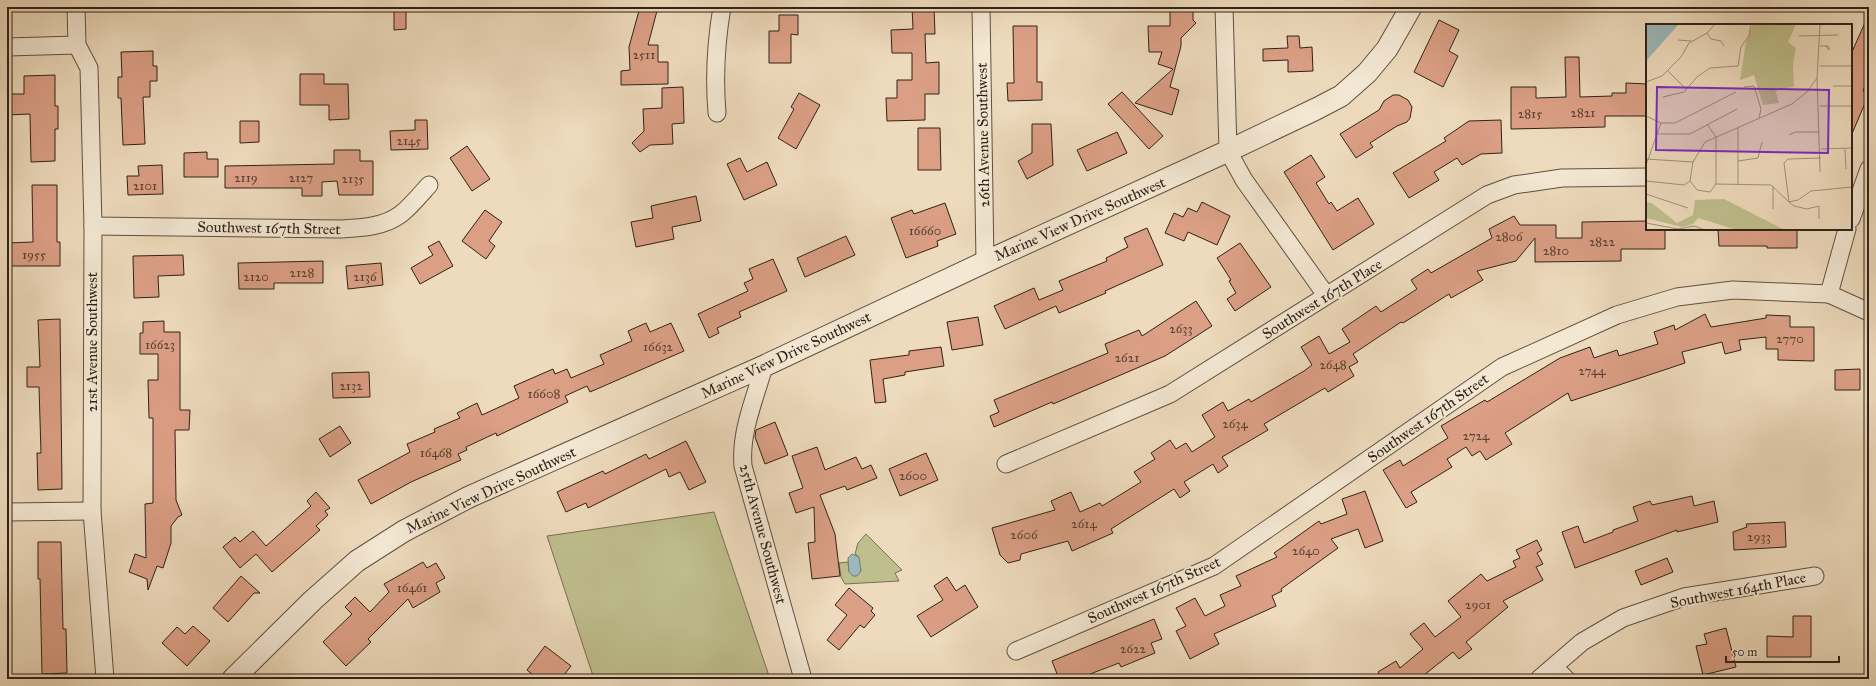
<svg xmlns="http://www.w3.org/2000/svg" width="1876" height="686" font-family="'IM FELL Great Primer',serif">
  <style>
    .green { fill: #bfbe8d; stroke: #787052 }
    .water { fill: #9cb9b9; stroke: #717d78 }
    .building { fill: #db9f85; stroke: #302217 }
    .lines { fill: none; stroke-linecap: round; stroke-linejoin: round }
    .minor-casing { stroke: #605040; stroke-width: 19 }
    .tertiary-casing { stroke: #605040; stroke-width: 23 }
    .minor { stroke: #f4e8d4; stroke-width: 17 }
    .tertiary { stroke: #f4e8d4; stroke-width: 21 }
    .labels { text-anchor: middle; stroke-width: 4; stroke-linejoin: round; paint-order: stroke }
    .number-label { font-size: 13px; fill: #5b4132 }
    .street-label { font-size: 15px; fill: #302217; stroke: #f4e8d4 }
    .inset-road { fill: none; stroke: #a2917b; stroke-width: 1 }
    .view { fill: #7b2cbf; fill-opacity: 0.15; stroke: #7b2cbf; stroke-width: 2 }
    .inset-edge { fill: none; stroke: #302217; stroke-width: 2 }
  </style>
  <rect width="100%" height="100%" fill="#eedbbd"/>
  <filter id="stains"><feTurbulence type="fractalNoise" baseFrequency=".005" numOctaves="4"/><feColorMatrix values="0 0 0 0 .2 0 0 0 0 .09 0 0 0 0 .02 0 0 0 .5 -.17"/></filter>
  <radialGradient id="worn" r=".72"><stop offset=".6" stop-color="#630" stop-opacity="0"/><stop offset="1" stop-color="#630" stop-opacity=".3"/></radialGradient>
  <!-- green -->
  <g class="green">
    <path d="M714 512 770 679H594L547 536Z"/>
    <path d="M866 534 902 570 895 573 899 581 845 584 841 577 839 563 848 562 849 572 853 576 857 575 861 571 857 555 855 554 858 543Z"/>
  </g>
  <!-- water -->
  <path class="water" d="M852 554 859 557 861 571 857 576H853L849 572 848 558Z"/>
  <!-- building -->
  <g class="building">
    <path d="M394 7H406V29L394 30Z"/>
    <path d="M640 7H658L648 45H658V62H668V84L621 85V71L630 70 629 47Z"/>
    <path d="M912 7H934L935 34H925L926 63 939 62V94H925V120L887 121 886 98H897V80H912V53H892L891 30 913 29Z"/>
    <path d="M1170 7H1193V20L1196 23 1181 38V46L1170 87 1179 90 1172 115 1135 103 1173 69 1158 64 1162 52H1149L1148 26H1170Z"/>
    <path d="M779 15H798V35L791 34V63H769V31H779Z"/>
    <path d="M1868 16 1869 76 1863 91 1869 94 1851 136V54Z"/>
    <path d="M1439 20 1459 30 1449 51 1458 56 1443 87 1414 72Z"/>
    <path d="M1013 26H1037V82H1042V100L1008 101 1007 83H1014Z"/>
    <path d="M1287 36H1299L1300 48 1312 47 1313 71 1288 72V60L1263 61V49L1288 48Z"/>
    <path d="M153 51V66H157V81H150V97H143L145 144 123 145 121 98H118V77H122L121 52Z"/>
    <path d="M1565 57H1579L1580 97 1612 96V93H1626V83L1647 84 1646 116H1605V127L1511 129V87H1536V98L1566 97Z"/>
    <path d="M300 74H324V84H348L349 119 329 120V105H300Z"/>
    <path d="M55 75V106H58V129H55V161L31 162 30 114 7 115V94H24V76Z"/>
    <path d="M683 87 684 123 672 124 673 144 650 145 640 152 632 143 644 131 643 109 662 108V88Z"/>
    <path d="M1122 92 1163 136 1149 149 1108 104Z"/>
    <path d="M799 93 820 105 796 149 778 138 794 109 791 107Z"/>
    <path d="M1393 95H1399L1408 100 1412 107 1410 118 1407 122 1397 126 1370 143 1373 147 1356 158 1340 134 1379 110 1384 101Z"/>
    <path d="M415 120H427L428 149 391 150 390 131 415 130Z"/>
    <path d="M1501 120 1502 153 1481 154 1462 165 1457 158 1434 172 1439 180 1409 198 1393 173 1446 141 1444 138 1469 121Z"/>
    <path d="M240 121H259V142L240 143Z"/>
    <path d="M1032 124H1051L1053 165 1027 179 1018 161 1032 153Z"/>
    <path d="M918 128H940L941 170H918Z"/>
    <path d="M1117 132 1127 153 1087 171 1077 150Z"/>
    <path d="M467 146 490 179 472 191 450 158Z"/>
    <path d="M334 150H360V161H373V195H339L337 181 322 182V196H302V188H225V166L334 164Z"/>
    <path d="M207 152V159H218V177H184V153Z"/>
    <path d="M1311 155 1325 177 1316 183 1329 204 1331 202 1337 211 1358 198 1374 224 1333 250 1284 172Z"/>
    <path d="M740 158 747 172 767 162 777 185 744 200 727 164Z"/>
    <path d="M162 165 163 194 128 195 127 176H139L138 166Z"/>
    <path d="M32 185H57V242H60V266H7V243L33 242Z"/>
    <path d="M696 196 701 221 672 227 674 239 636 247 631 222 653 218 651 206Z"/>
    <path d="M1202 202 1230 216 1217 245 1188 232 1184 241 1165 233 1174 213 1183 217 1188 208 1197 212Z"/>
    <path d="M945 203 956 234 937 241 938 246 906 258 891 218 912 210 914 214Z"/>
    <path d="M485 210 502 222 489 241 495 246 486 259 462 241Z"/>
    <path d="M1514 216 1520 225H1556V238H1582V222L1647 221V229H1665V249H1621V261L1535 262V238L1516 261 1477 271 1483 280 1451 298 1449 294 1403 323 1401 322 1353 354 1358 362 1349 367 1354 376 1328 392 1325 388 1264 424 1268 430 1222 457 1228 466 1218 473 1213 464 1184 482 1190 491 1180 498 1174 489 1111 529 1113 533 1072 551 1068 541 1021 554 1020 560 1008 563 1000 555 992 528 1055 510 1051 501 1071 492 1080 512 1100 503 1102 506 1141 482 1134 472 1155 459 1151 453 1170 440 1176 449 1186 443 1192 452 1215 437 1202 415 1223 402 1228 411 1249 399 1251 402 1304 371 1312 365 1301 347 1319 336 1329 354 1350 342 1342 329 1376 306 1381 312 1417 289 1411 280 1428 269 1431 273 1492 238 1489 229Z"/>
    <path d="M1147 228 1163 265 1105 291 1106 293 1059 313 1056 306 1005 329 994 306 1034 288 1039 300 1063 290 1059 281 1107 261 1106 258 1128 247 1124 238Z"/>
    <path d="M1718 229H1797V248H1767V246H1719Z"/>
    <path d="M846 236 855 255 805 277 797 258Z"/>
    <path d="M439 241 453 266 420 284 411 268 433 255 428 247Z"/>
    <path d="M1240 243 1271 287 1235 311 1227 299 1236 293 1229 281 1231 280 1217 258Z"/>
    <path d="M183 255 184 275 158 276 159 297 134 298 133 256Z"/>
    <path d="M773 259 787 291 739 312 741 317 717 328 719 333 709 338 698 314 748 291 744 283 753 279 749 269Z"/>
    <path d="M323 261V283H274V289H239L238 263Z"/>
    <path d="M381 263 383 285 348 289 346 266Z"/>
    <path d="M1196 301 1212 326 1165 356 1053 404 1052 402 994 427 990 416 999 412 994 400 1108 353 1105 344 1139 330 1142 336Z"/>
    <path d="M1705 314 1711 327 1766 318V315L1790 316V327H1814V361L1778 360V349H1766V337L1739 340 1741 350 1725 354 1722 342 1682 352 1685 363 1571 401 1568 393 1505 433 1512 444 1486 460 1480 451 1472 456 1466 447 1447 459 1452 467 1411 492 1417 502 1406 508 1383 470 1400 460 1403 466 1448 438 1441 426 1485 400 1487 402 1560 358 1590 347 1594 358 1617 350 1619 356 1658 344 1654 332 1674 325 1675 330Z"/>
    <path d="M978 317 983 345 952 350 947 322Z"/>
    <path d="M60 319 62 489 38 490 37 453H41L39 387H27V367H40L38 320Z"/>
    <path d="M164 321V332H180V410H190L189 430H175L176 500 182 515 178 517 171 526V543L163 568 157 566 148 590 147 579 129 572 135 554 146 558 145 504 153 503V418H149L148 380H158V354H140V333H143V322Z"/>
    <path d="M646 323 650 332 671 323 684 351 590 392 587 386 565 396 568 402 497 436 496 433 466 447 467 450 458 454 461 460 411 482 371 504 358 480 410 452 407 444 435 432 434 429 460 418 457 413 477 403 482 415 519 398 514 386 553 369 555 374 567 369 571 378 604 364 600 355 632 341 628 331Z"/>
    <path d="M941 347 944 366 905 372V375L883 379 886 402 875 403 870 360 909 355V351Z"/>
    <path d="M1860 369V390H1835V370Z"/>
    <path d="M369 372 370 397 333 398 332 373Z"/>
    <path d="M775 422 788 455 765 464 755 437 756 430Z"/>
    <path d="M340 426 351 443 330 457 319 439Z"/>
    <path d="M686 441 706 482 689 490 680 472 669 477 666 469 588 508 586 503 566 512 557 492 603 471 605 474 646 454 649 459Z"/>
    <path d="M817 447 825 470 856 457 862 469 871 465 877 478 847 490 845 486 820 495 835 534 840 576 812 579 808 543 815 542 814 507 796 513 789 493 803 488 792 456Z"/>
    <path d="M926 453 938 480 900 496 889 469Z"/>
    <path d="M1365 491 1383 541 1365 548 1358 529 1331 539 1338 548 1281 589 1282 591 1272 596 1276 606 1214 634 1219 644 1190 659 1176 631 1186 626 1176 608 1195 598 1205 616 1225 606 1220 595 1241 586 1236 576 1277 557 1274 553 1319 521 1321 524 1347 514 1342 499Z"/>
    <path d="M316 492 330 508 325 511 328 515 316 526 320 530 272 572 256 554 240 568 223 547 235 537 240 542 253 531 266 546 311 506 307 501Z"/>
    <path d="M1692 496 1694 506 1714 501 1718 522 1677 532V530L1575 568 1562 532 1578 526 1584 543 1613 532V530L1638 521 1633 507 1650 501 1652 505Z"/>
    <path d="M1785 522 1786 547 1734 550 1733 532 1747 527 1746 524Z"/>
    <path d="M1537 540 1542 550 1537 553 1543 564 1536 567 1543 580 1503 601 1508 607 1466 642 1472 649 1459 659 1453 652 1419 679H1383L1378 672 1396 661 1400 668 1423 649 1410 634 1424 623 1435 637 1461 617 1448 601 1481 574 1487 581 1516 567 1513 561 1520 558 1516 550Z"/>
    <path d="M38 542H61L63 629H66L67 673 42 674 40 579H38Z"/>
    <path d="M1667 558 1673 572 1641 585 1635 571Z"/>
    <path d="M423 562 427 568 436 563 445 578 436 583 440 592 413 608 408 599 368 639 371 642 346 666 323 642 352 614 345 607 355 597 370 612 389 592 384 584Z"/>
    <path d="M241 576 260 593H254L228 622 213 608Z"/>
    <path d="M947 577 956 591 965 585 978 607 931 637 917 616 943 600 934 586Z"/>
    <path d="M849 588 873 608 871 611 875 615 864 628 860 625 839 650 827 640 847 615 835 605Z"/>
    <path d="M1793 616H1811V657H1767V636L1793 637Z"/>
    <path d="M1154 619 1162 639 1151 643 1155 653 1121 667 1119 663 1077 679H1059L1052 661Z"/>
    <path d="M193 626 210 641 187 666 162 643 177 627 185 634Z"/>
    <path d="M1726 628 1736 667 1703 675 1696 646 1707 644 1704 634Z"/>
    <path d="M545 646 571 666 561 679H538L527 670Z"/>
  </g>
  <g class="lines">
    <!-- minor casing -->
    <g class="minor-casing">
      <g id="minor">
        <path d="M76 7 77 45 89 68 93 226 92 511 105 679"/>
        <path d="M981 7 985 262"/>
        <path d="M1224 7 1228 151 1244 180 1326 295"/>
        <path d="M7 47 77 45"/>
        <path d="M717 113C714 77 716 42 722 7"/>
        <path d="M1851 219 1869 169"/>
        <path d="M93 226 341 229C361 228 384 227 401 214 411 206 420 195 429 185"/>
        <path d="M1829 294 1847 229"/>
        <path d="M764 366C755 399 740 431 743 466L803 679"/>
        <path d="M1006 464 1170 394 1487 195 1514 185 1562 178 1647 177"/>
        <path d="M7 512 92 511"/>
        <path d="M1016 651 1214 566 1502 367 1617 315 1677 297 1733 290 1829 294 1869 312"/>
        <path d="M1554 667 1566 679"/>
        <path d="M1539 679 1582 642 1623 618 1684 597 1815 576"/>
      </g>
    </g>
    <!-- tertiary casing -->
    <g class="tertiary-casing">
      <path id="tertiary" d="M233 679 313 600 357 561 404 531 469 497 764 366 985 262 1228 151 1316 109 1341 96 1367 73 1387 49 1411 7"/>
    </g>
    <!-- minor -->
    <use href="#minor" class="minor"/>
    <!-- tertiary -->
    <use href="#tertiary" class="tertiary"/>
  </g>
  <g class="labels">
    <!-- number labels -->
    <g class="number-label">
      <text x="644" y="59">2511</text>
      <text x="1583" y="117">2821</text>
      <text x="1530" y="118">2815</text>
      <text x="409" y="145">2145</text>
      <text x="246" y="182">2119</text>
      <text x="301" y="182">2127</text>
      <text x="353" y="183">2135</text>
      <text x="145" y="190">2101</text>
      <text x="925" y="235">16660</text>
      <text x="1509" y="241">2806</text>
      <text x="1602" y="246">2822</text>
      <text x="1556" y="255">2810</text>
      <text x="34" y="259">1955</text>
      <text x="302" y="277">2128</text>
      <text x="256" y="281">2120</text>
      <text x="365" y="281">2136</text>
      <text x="1181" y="333">2633</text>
      <text x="1790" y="343">2770</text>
      <text x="160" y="349">16623</text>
      <text x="658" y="351">16632</text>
      <text x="1127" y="362">2621</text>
      <text x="1333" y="369">2648</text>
      <text x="1592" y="375">2744</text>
      <text x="351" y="390">2132</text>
      <text x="544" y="398">16608</text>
      <text x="1235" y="428">2634</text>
      <text x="1476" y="440">2724</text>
      <text x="436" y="457">16468</text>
      <text x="913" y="480">2600</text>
      <text x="1084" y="528">2614</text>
      <text x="1024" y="539">2606</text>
      <text x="1759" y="541">2933</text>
      <text x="1306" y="555">2640</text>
      <text x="412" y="592">16461</text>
      <text x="1478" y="609">2901</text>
      <text x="1133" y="653">2622</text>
    </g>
    <!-- street labels -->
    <g class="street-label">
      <text transform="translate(983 135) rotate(-91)" y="5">26th Avenue Southwest</text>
      <text transform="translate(1080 219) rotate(-24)" y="5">Marine View Drive Southwest</text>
      <text transform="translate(269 228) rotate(1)" y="5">Southwest 167th Street</text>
      <text transform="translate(1322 299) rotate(-32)" y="5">Southwest 167th Place</text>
      <text transform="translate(92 342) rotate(-90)" y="5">21st Avenue Southwest</text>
      <text transform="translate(786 355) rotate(-25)" y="5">Marine View Drive Southwest</text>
      <text transform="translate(1428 418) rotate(-35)" y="5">Southwest 167th Street</text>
      <text transform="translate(491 490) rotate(-25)" y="5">Marine View Drive Southwest</text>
      <text transform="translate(763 534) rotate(75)" y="5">25th Avenue Southwest</text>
      <text transform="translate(1154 590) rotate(-24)" y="5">Southwest 167th Street</text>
      <text transform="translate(1738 590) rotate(-11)" y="5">Southwest 164th Place</text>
    </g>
  </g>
  <!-- overview -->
  <g transform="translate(1646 24)">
    <rect width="206" height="206" fill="#eedbbd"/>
    <path d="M107 0H148L149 3 142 18 150 24 147 40 148 63 129 65 133 79 117 81 108 51 94 56 100 18ZM78 175 139 206H91L52 194 47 200 36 203 0 194V178L6 179 31 199 47 191 49 176Z" fill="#bfbe8d"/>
    <path d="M0 0H33L0 37Z" fill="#9cb9b9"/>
    <path class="inset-road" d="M174 0 171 54 174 148M174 0H191M61 9 65 15 75 17 78 22M153 12 192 11M32 16 45 17M174 22H181L183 23V26L180 22M174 42H206M22 47 41 66M0 58 16 52 35 33 43 19 61 9 69 0M187 62H206M98 63 108 62 115 85 113 94M17 73 38 68 51 53 64 44 92 42 95 23 103 12 105 0M174 82H206M0 92 15 99H29L90 68M61 100 70 113V160M11 110H44L91 85M143 111 149 108H174M175 125 206 124M199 125 200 145M0 135 47 138M92 137 112 134 116 118M0 141 15 99M0 157 38 161 44 157M44 157 51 166 64 168 70 160 125 161 143 178 152 176 165 167 206 163M44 157 47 138 59 118 146 80 161 68 171 54M92 161V103M127 162V185M0 170 42 184M173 195V182L161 185 148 182 143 178 138 139 142 135 175 134M0 199 32 205 48 202 59 206"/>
    <path class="view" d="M11 63 183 66 182 129 10 126Z"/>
    <rect width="206" height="206" class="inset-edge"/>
  </g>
  <!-- margin -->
  <rect width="1876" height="686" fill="none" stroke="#eedbbd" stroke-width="24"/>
  <rect x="8" y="8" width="1860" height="670" fill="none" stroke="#302217" stroke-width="2"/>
  <rect x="12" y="12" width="1852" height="662" fill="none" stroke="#302217"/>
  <!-- scale -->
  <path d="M1726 656v6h113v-6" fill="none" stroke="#302217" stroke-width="2"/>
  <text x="1732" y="656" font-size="12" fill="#302217" stroke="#f4e8d4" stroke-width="3" paint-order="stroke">50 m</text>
  <rect width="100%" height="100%" filter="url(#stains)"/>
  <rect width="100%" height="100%" fill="url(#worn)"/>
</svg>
